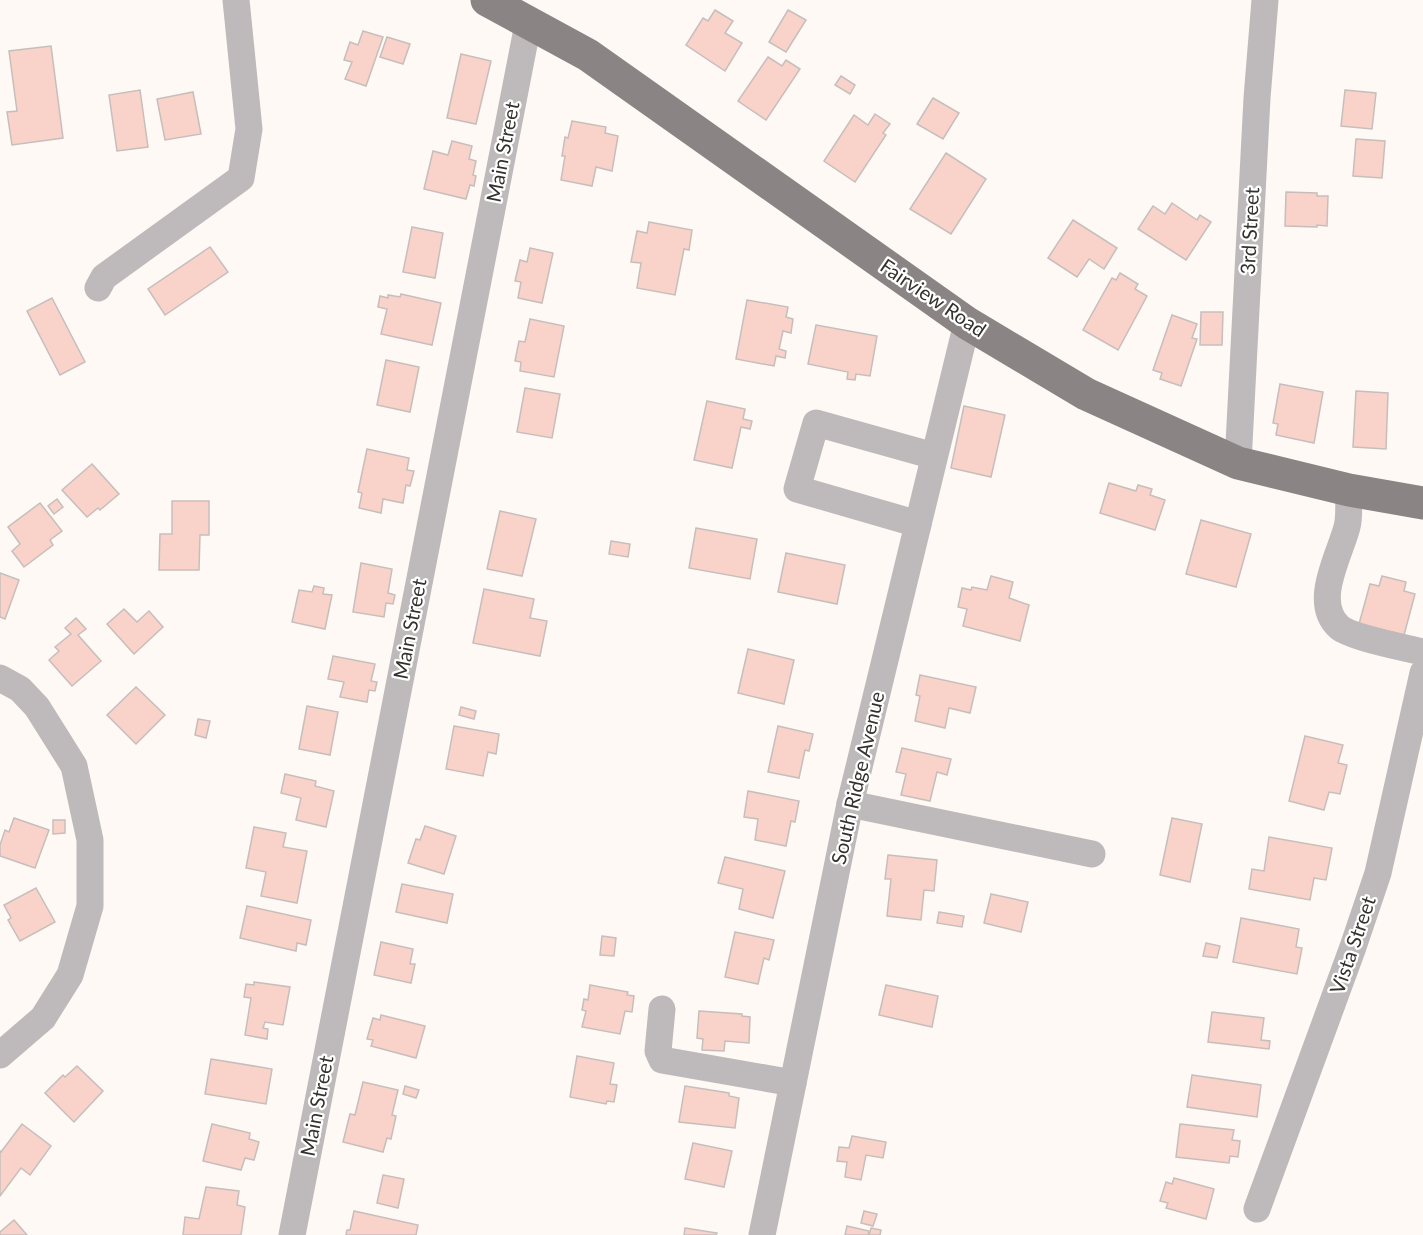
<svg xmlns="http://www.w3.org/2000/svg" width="1423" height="1235" font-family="Lato,sans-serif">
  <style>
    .building { fill: #f9d3c9; stroke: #c7bebc; stroke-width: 1.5 }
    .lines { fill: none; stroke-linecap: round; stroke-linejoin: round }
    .minor { stroke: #bebabb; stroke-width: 27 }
    .major { stroke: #8b8485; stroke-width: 33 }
    .labels { text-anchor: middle; stroke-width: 4.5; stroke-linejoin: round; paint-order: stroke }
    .street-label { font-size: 20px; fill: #34322f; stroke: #fff }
  </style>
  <rect width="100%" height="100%" fill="#fef9f5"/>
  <!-- building -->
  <g class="building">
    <path d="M715 10 733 21 725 33 742 43 725 71 686 45 703 18 708 21Z"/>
    <path d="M788 10 806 20 786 52 769 42Z"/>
    <path d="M363 31 383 37 366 86 345 79 352 62 344 60 350 42 358 45Z"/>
    <path d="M387 37 410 44 403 64 380 57Z"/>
    <path d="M51 46 63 138 12 145 7 112 17 111 9 51Z"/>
    <path d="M461 54 491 61 476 124 447 118Z"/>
    <path d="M768 57 782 66 786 60 800 69 766 120 738 101Z"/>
    <path d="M841 76 855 85 850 94 835 85Z"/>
    <path d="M140 90 148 147 117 151 109 95Z"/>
    <path d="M1345 90 1376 93 1372 129 1341 126Z"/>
    <path d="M193 92 201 134 165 140 157 99Z"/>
    <path d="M933 98 959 113 943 139 917 124Z"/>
    <path d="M875 114 890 124 883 133 886 135 855 182 824 161 854 115 868 125Z"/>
    <path d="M572 121 606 127 605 133 618 136 612 171 596 167 592 186 561 180 565 156H562L565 137 568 138Z"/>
    <path d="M1356 139 1385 141 1382 178 1353 176Z"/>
    <path d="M452 141 472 146 469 159 476 161 473 175 476 176 474 186 470 185 466 199 424 189 433 151 448 155Z"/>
    <path d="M946 153 986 179 951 234 910 209Z"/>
    <path d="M1286 192 1317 193V196H1328L1327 226 1317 225V227L1285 226Z"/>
    <path d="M1172 203 1197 220 1200 215 1211 222 1186 260 1138 229 1153 206 1165 214Z"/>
    <path d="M1073 220 1117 248 1104 269 1089 259 1077 277 1048 258Z"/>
    <path d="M649 222 692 230 689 250 684 249 675 295 637 288 641 263 631 262 637 231 647 233Z"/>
    <path d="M412 227 443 233 435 278 403 272Z"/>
    <path d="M210 247 228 272 165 315 148 289Z"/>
    <path d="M530 248 553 253 542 303 518 298 521 282 515 281 520 260 527 262Z"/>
    <path d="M1120 273 1138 284 1135 289 1147 296 1118 350 1083 330 1112 278 1116 280Z"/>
    <path d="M401 294 441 303 432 345 381 334 387 309 378 307 380 296 388 298V295L400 297Z"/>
    <path d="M52 298 85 362 60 375 27 311Z"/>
    <path d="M747 300 788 307 786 317 793 319 791 333 783 331 779 349 786 351 785 358 776 356 774 366 736 359Z"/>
    <path d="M1201 312H1223L1222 345H1200Z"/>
    <path d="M1172 315 1197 324 1192 338 1197 339 1181 386 1160 379 1162 373 1153 370Z"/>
    <path d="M530 319 564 326 554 377 520 371 521 362 515 361 519 341 525 342Z"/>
    <path d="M816 325 877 336 870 376 856 374 855 380 847 379 848 372 808 364Z"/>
    <path d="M386 360 419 367 410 412 377 405Z"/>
    <path d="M1280 384 1323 392 1314 443 1276 435 1278 424 1273 423Z"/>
    <path d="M525 388 560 394 552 438 517 432Z"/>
    <path d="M1356 391 1388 393 1386 449 1353 447Z"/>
    <path d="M707 401 745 409 743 419 752 421 750 429 741 427 732 468 694 460Z"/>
    <path d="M964 406 1005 415 991 477 951 468Z"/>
    <path d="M367 449 409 458 407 470 414 471 410 486 406 485 403 503 383 499 381 513 359 508 362 493 358 492Z"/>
    <path d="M92 464 119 494 100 510 98 508 87 517 62 490Z"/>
    <path d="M1109 483 1136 491 1138 485 1152 489 1150 495 1165 500 1155 530 1100 513Z"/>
    <path d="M57 499 63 507 54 514 48 506Z"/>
    <path d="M172 501H209V535H200L199 570H159L160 534H172Z"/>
    <path d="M40 503 62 531 50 540 53 545 24 567 12 551 20 544 8 527Z"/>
    <path d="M500 511 536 519 522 576 487 569Z"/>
    <path d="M1201 520 1251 534 1236 587 1186 574Z"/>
    <path d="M696 528 757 539 750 579 689 568Z"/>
    <path d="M611 541 630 544 628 557 609 554Z"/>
    <path d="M786 553 845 565 837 604 778 592Z"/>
    <path d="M361 563 392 569 388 593 395 595 393 604 386 603 384 617 353 612Z"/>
    <path d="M0 573 19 580 5 619 0 617Z"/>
    <path d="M991 576 1013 582 1009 598 1029 605 1020 641 963 626 967 609 958 607 962 588 971 590 972 587 987 590Z"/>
    <path d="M1382 576 1406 582 1404 591 1415 594 1404 635 1359 624 1370 584 1379 586Z"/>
    <path d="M314 586 324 588 323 594 332 595 325 629 292 622 299 590 312 592Z"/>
    <path d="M484 589 534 599 530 618 547 621 540 656 473 643Z"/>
    <path d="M124 609 137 622 149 611 163 627 134 654 107 624Z"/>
    <path d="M76 618 86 629 78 635 101 661 72 686 49 660 59 651 55 647 71 634 65 628Z"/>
    <path d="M748 649 794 660 784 704 738 693Z"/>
    <path d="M333 656 375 664 371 681 377 682 375 691 369 690 367 702 340 697 344 682 328 679Z"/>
    <path d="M920 675 976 687 970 713 949 708 945 728 915 721 920 696 916 695Z"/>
    <path d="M136 687 165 715 136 744 107 715Z"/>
    <path d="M307 706 338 712 330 755 299 749Z"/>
    <path d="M461 707 476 711 474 719 459 715Z"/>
    <path d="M198 719 210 721 206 738 195 735Z"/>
    <path d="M454 726 499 734 496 754 488 752 483 776 446 769Z"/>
    <path d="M778 726 813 734 809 751 805 750 799 778 768 772Z"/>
    <path d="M1305 736 1343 745 1338 763 1347 765 1340 794 1329 792 1324 810 1289 801Z"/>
    <path d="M902 748 951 759 947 775 937 772 930 801 901 795 906 774 896 772Z"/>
    <path d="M285 774 316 781 315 786 334 791 326 827 296 820 301 798 281 793Z"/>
    <path d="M748 791 799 801 795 822 791 821 786 846 755 840 758 819 744 817Z"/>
    <path d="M14 818 49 830 35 868 0 856V845L5 830 9 832Z"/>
    <path d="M1172 818 1202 824 1190 882 1160 875Z"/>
    <path d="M53 820H65V833L53 834Z"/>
    <path d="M425 826 456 836 444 874 408 863 416 839 420 840Z"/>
    <path d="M254 827 286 833 283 847 307 851 297 903 261 896 266 872 246 868Z"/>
    <path d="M1269 837 1332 848 1326 880 1314 878 1310 900 1249 889 1252 869 1264 871Z"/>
    <path d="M888 855 937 860 934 891 924 890 921 920 887 916 891 879H885Z"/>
    <path d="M725 857 785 871 773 918 739 909 743 889 718 883Z"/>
    <path d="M402 884 453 894 447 923 396 912Z"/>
    <path d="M36 888 55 922 20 941 8 920 11 918 4 905Z"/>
    <path d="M991 894 1028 902 1021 932 984 923Z"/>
    <path d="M247 906 311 920 306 945 297 943 296 951 240 938Z"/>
    <path d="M939 912 964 916 962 927 937 923Z"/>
    <path d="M1241 918 1299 929 1296 947 1302 948 1297 974 1233 962Z"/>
    <path d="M735 932 774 940 769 960 764 958 758 984 725 977Z"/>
    <path d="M602 936 616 938 614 956 600 955Z"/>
    <path d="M381 942 413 949 410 964H415L411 983 374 975Z"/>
    <path d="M1206 943 1220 946 1217 958 1203 956Z"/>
    <path d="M254 982 290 987 283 1025 265 1022 263 1028 268 1029 267 1039 245 1035 251 998 244 997 246 984 254 985Z"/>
    <path d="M590 985 628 992 627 995 634 996 632 1012 625 1011 620 1034 582 1027 586 1011 582 1010 584 999 588 1000Z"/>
    <path d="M886 985 938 996 932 1027 879 1015Z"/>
    <path d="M699 1011 742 1014V1016L750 1017 749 1043 725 1041 724 1051 702 1050 703 1039 697 1038Z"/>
    <path d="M1212 1012 1264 1018 1261 1040 1270 1041 1269 1049 1208 1042Z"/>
    <path d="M381 1015 425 1026 416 1058 371 1046 373 1040 367 1039 373 1018 380 1020Z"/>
    <path d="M577 1056 614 1063 610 1084 617 1085 614 1102 607 1101 606 1104 570 1097Z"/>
    <path d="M211 1059 272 1069 266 1104 205 1094Z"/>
    <path d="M77 1066 103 1091 74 1122 45 1093 63 1075 65 1077Z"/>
    <path d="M1192 1075 1261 1085 1257 1117 1187 1107Z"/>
    <path d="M363 1082 398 1090 392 1115 396 1116 391 1139 387 1138 383 1152 343 1142 350 1114 355 1115Z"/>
    <path d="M405 1086 419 1090 416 1098 403 1094Z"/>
    <path d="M685 1086 729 1093V1096L739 1098 735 1128 679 1122Z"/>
    <path d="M22 1124 51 1146 30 1175 21 1168 0 1196V1151L1 1152Z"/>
    <path d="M212 1124 250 1133 249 1139 259 1142 254 1160 245 1158 241 1170 203 1161Z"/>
    <path d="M1180 1124 1234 1130 1232 1140 1240 1141 1238 1157 1230 1156 1229 1163 1176 1157Z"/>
    <path d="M852 1136 886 1142 883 1158 866 1155 861 1180 845 1177 847 1162 837 1161 839 1147 849 1148Z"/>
    <path d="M693 1143 732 1151 724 1187 685 1179Z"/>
    <path d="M383 1175 404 1179 398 1208 377 1203Z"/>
    <path d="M1174 1178 1214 1189 1206 1219 1166 1208 1168 1203 1160 1201 1166 1182 1172 1184Z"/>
    <path d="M206 1187 239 1191 237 1205 245 1207 241 1235H183L185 1217 199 1219Z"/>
    <path d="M354 1211 418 1225 416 1235H346L347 1230H350Z"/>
    <path d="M864 1211 877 1214 873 1226 861 1223Z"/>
    <path d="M14 1220 27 1235H0V1232Z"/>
    <path d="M847 1226 869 1231 868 1235H845Z"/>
    <path d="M685 1228 717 1233 716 1235H684Z"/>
    <path d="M871 1228 881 1230 880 1235H869Z"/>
  </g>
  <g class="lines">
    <!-- minor -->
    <g class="minor">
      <path d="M98 288 104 277 241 178 249 129 236 0"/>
      <path d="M1238 463 1257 98 1265 0"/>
      <path d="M1349 490C1348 502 1350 516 1347 527 1339 557 1312 602 1339 627 1350 637 1406 648 1423 652"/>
      <path d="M918 524 797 489 816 423 934 456"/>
      <path d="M0 678 20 689 37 707 74 766 90 840V906L70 975 43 1018 0 1055"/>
      <path d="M850 804 1092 854"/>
      <path d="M662 1009 658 1051 662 1060 793 1083"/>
      <path d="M1257 1209 1353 947 1378 873 1423 673"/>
      <path d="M292 1235 528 24"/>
      <path d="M762 1235 850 804 967 323"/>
    </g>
    <!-- major -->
    <path class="major" d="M487 0 588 55 967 323 1086 394 1238 463 1349 490 1423 503"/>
  </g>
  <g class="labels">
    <!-- street labels -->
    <g class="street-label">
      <text transform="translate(503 152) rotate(-79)" y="7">Main Street</text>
      <text transform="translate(1250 231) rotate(-87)" y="7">3rd Street</text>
      <text transform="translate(933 298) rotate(34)" y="7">Fairview Road</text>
      <text transform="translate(410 629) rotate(-79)" y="7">Main Street</text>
      <text transform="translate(858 778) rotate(-77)" y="7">South Ridge Avenue</text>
      <text transform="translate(1353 945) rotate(-71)" y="7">Vista Street</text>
      <text transform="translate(317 1106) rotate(-79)" y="7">Main Street</text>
    </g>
  </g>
</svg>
